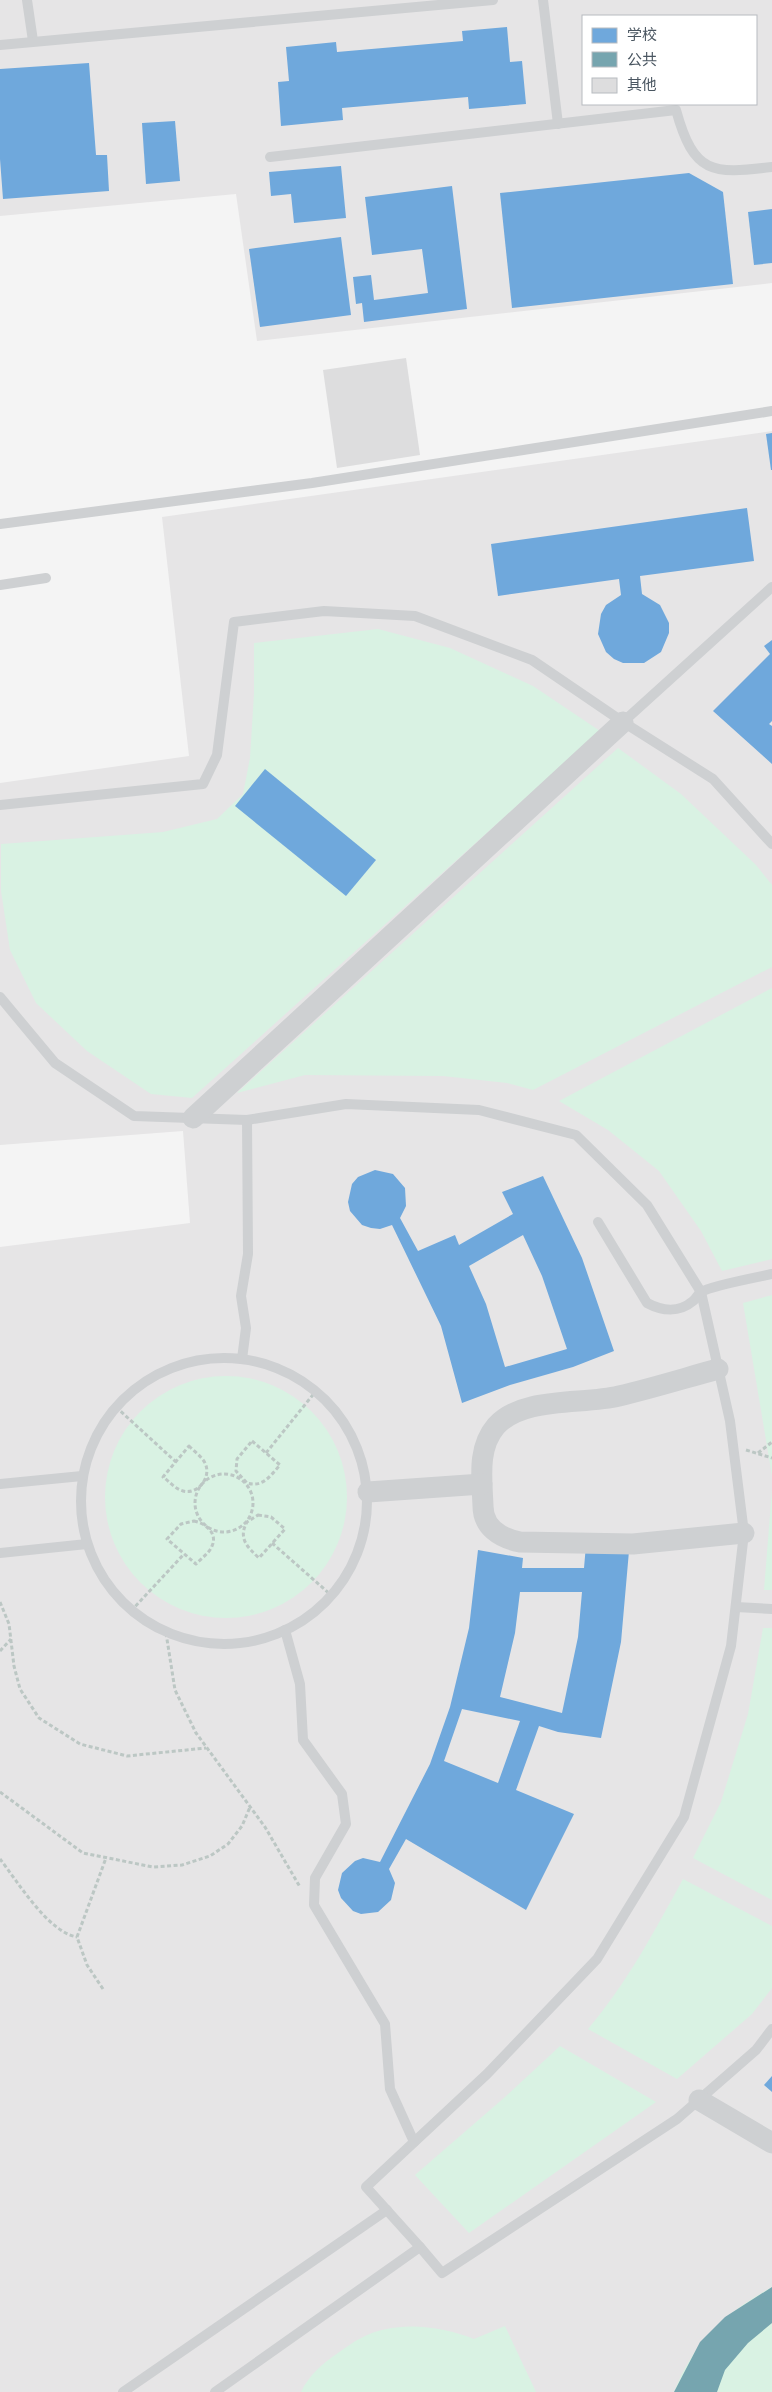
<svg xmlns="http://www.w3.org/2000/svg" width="772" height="2392" font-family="Arial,'Noto Sans SC',sans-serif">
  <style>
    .education { fill: #e6e5e6; fill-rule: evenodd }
    .green { fill: #d9f2e3 }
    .schools { fill: #6fa8dc; fill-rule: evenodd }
    .public { fill: #76a5af }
    .building { fill: #ddddde }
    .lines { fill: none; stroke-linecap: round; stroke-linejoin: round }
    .path { stroke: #bcc7c4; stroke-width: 3; stroke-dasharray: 4 2.5; stroke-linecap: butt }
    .lane { stroke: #ced0d2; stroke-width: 10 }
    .street { stroke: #ced0d2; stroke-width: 21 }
  </style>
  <rect width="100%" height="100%" fill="#f4f4f4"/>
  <!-- education -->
  <g class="education">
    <path d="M0 0H772V283L257 341 236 194 0 216ZM583 16H756V104H583Z"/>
    <path d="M772 431V2392H0V1247L190 1223 183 1131 0 1145V783L189 756 162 517Z"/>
  </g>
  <!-- green -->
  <g class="green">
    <path d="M378 629 450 648 533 686 600 731 192 1098 151 1094 87 1051 36 1003 10 950 1 891V844L163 832 217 819 243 794 250 758 254 693V643Z"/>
    <path d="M618 748 681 794 756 865 772 885V967L533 1090 507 1083 443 1076 305 1075 237 1093Z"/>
    <path d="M772 988V1259L722 1271 701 1231 659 1171 608 1130 559 1101Z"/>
    <path d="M772 1295V1476L743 1303Z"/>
    <circle cx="226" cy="1497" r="121"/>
    <path d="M772 1490V1590H764Z"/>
    <path d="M763 1628H772V1900L693 1858 721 1802 748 1714Z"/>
    <path d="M683 1879 772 1926V1988L752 2014 677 2079 588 2029C627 1983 654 1932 683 1879Z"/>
    <path d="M560 2046 656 2102 469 2233 415 2175 505 2097Z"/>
    <path d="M772 2287V2392H674C694 2341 725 2313 772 2287Z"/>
    <path d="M505 2326 536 2392H301C309 2375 323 2363 338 2353 345 2348 353 2342 361 2338 394 2320 440 2325 474 2339Z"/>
  </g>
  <!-- schools -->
  <g class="schools">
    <path d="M507 27 510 62 522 61 526 104 469 109 468 97 342 108 343 120 281 126 278 82 289 81 286 47 336 42 337 52 463 41 462 31Z"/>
    <path d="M89 63 96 155H107L109 191 3 199 0 159V69Z"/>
    <path d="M175 121 180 181 146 184 142 123Z"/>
    <path d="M341 166 346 218 294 223 291 194 271 196 269 172Z"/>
    <path d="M689 173 723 192 733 284 512 308 500 193Z"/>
    <path d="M452 186 467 309 364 322 362 303 356 304 353 277 371 275 374 300 428 293 422 249 372 255 365 197Z"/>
    <path d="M772 209V263L754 265 748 212Z"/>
    <path d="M341 237 351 315 260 327 249 249Z"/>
    <path d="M772 433V470H771L766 434Z"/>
    <path d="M747 508 754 561 640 576 642 594 660 605 669 623V633L661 652 644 663H623L614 659 606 652 598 634 601 614 606 605 621 595 619 579 498 596 491 544Z"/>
    <path d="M772 640V721L769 724 772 726V764L713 711 770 654 764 646Z"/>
    <path d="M265 769 376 860 346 896 235 806Z"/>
    <path d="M375 1170 393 1174 405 1188 406 1206 400 1218 418 1251 455 1235 459 1245 513 1214 502 1192 543 1176 582 1258 614 1351 573 1367 510 1385 462 1403 441 1326 392 1225 380 1229 371 1228 362 1225 350 1211 348 1202 352 1184 358 1177ZM523 1235 542 1276 567 1349 505 1367 486 1304 469 1266Z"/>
    <path d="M586 1545 629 1551 621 1642 601 1738 558 1732 539 1726 516 1790 574 1814 526 1910 406 1839 389 1869 395 1883 391 1900 378 1912 361 1914 353 1911 341 1898 338 1890 342 1873 355 1861 363 1858 380 1862 430 1764 450 1707 469 1628 478 1550 523 1558 522 1568H584ZM520 1592H582L578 1637 562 1713 500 1697 515 1633ZM462 1709 520 1721 498 1783 444 1761Z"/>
    <path d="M772 2076V2092L764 2085Z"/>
  </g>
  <!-- public -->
  <path class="public" d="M772 2287V2323L748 2343 725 2370 717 2392H674L700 2342 725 2317Z"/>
  <!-- building -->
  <path class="building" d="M406 358 420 455 337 468 323 370Z"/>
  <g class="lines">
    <!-- path -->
    <g class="path">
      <path d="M116 1407 176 1462"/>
      <path d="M252 1441 280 1465C271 1475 263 1488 247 1483L236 1471 237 1459Z"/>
      <path d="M189 1446C194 1451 202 1457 205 1463 212 1477 198 1495 183 1491 175 1489 169 1481 163 1477Z"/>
      <path d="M746 1450 772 1458"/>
      <path d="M266 1453 316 1391"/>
      <path d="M758 1453 772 1442"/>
      <circle cx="224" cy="1503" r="29"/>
      <path d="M258 1515 271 1517 285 1529 259 1558C247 1547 238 1538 247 1522Z"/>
      <path d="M194 1521C205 1523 218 1533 212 1546 210 1552 201 1559 196 1564L167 1539 181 1524Z"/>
      <path d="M272 1543 331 1595"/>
      <path d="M0 1602 9 1624 14 1666 20 1689 39 1718 80 1744 127 1756 206 1748"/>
      <path d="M131 1611 184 1554"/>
      <path d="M166 1633 175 1690 196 1733 265 1827 300 1887"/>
      <path d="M0 1651 11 1639"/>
      <path d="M0 1792 83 1853 153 1867 182 1865 210 1856 228 1844 242 1826 250 1807"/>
      <path d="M0 1859C18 1882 48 1932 77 1937"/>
      <path d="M103 1989 87 1965 77 1937 106 1858"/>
    </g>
    <!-- lane -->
    <g class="lane">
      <path d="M27 0 33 41"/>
      <path d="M543 0 558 124"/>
      <path d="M0 45 493 0"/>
      <path d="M270 157 676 110C694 175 712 174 772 167"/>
      <path d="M0 524 312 483 772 411"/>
      <path d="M0 585 46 578"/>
      <path d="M623 722 772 587"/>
      <path d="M0 805 203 784 217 755 234 622 324 611 415 616 532 660 623 722 713 779 772 844"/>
      <path d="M0 997 55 1063 134 1116 247 1120 346 1104 479 1110 576 1135 647 1205 701 1292 730 1421 744 1533 731 1646 684 1817 597 1959 487 2074 366 2187 420 2247"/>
      <path d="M598 1222 647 1303C662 1311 679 1313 693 1301 696 1299 698 1294 701 1292 710 1286 758 1277 772 1274"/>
      <circle cx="224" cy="1501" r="143"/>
      <path d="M242 1359 246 1328 241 1296 248 1254 247 1120"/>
      <path d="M0 1484 82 1476"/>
      <path d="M0 1553 87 1544"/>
      <path d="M736 1607 772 1609"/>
      <path d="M285 1630 300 1684 303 1740 342 1794 346 1824 315 1878 314 1905 385 2024 390 2089 414 2142"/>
      <path d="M123 2392 387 2210"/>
      <path d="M215 2392 420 2247 442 2273 677 2119 756 2050 772 2029"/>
    </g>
    <!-- street -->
    <g class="street">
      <path d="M193 1118 623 722"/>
      <path d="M718 1369C685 1378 653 1388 619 1396 583 1405 523 1396 496 1426 477 1448 482 1479 483 1506 483 1527 500 1538 520 1542L633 1544 744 1533"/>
      <path d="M368 1492 482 1484"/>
      <path d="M699 2100 772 2143"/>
    </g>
  </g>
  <!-- legend -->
  <rect x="582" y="15" width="175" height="90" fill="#ffffff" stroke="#b7bbc0"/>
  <rect x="592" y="28" width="25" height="15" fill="#6fa8dc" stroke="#b7bbc0"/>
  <text x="627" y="40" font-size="15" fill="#4a5661">学校</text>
  <rect x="592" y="52" width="25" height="15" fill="#76a5af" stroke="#b7bbc0"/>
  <text x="627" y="65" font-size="15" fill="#4a5661">公共</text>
  <rect x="592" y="78" width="25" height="15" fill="#ddddde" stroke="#b7bbc0"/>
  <text x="627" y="90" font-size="15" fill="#4a5661">其他</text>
</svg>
